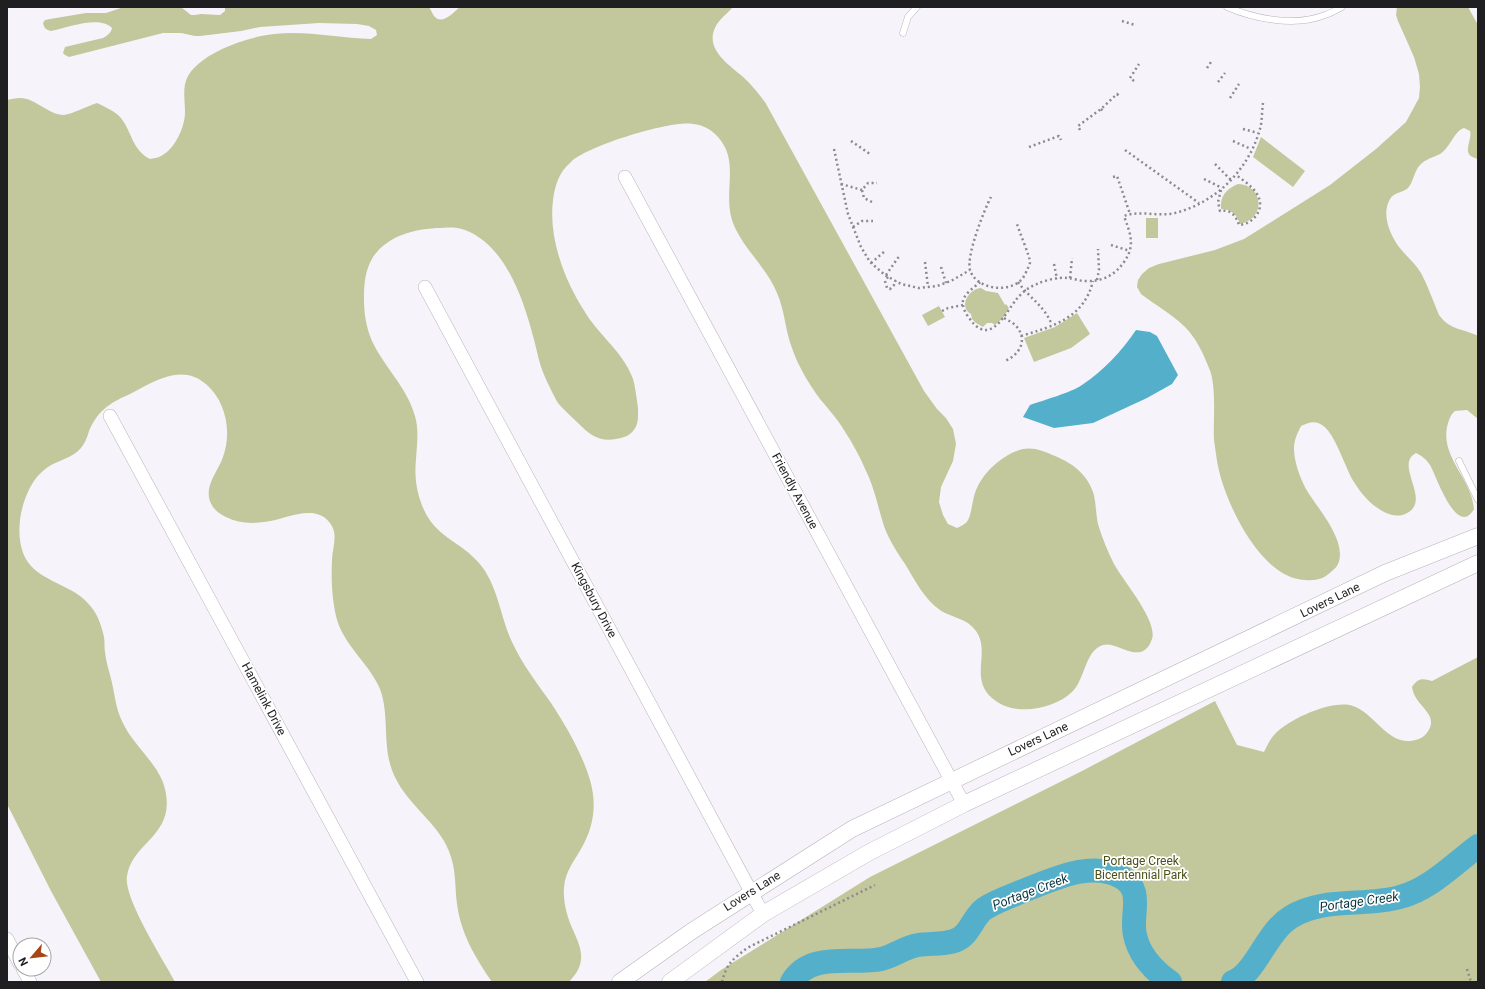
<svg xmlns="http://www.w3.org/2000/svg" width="1485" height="989" font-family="Roboto,sans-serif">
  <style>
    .green { fill: #c3c79c }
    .water { fill: #54b0ca }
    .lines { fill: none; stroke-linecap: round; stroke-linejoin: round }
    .river { stroke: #54b0ca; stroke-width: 24 }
    .service-casing { stroke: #b8b4bb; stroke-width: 7 }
    .minor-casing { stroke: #b8b4bb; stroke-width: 14 }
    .tertiary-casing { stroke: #b8b4bb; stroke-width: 17 }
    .path { stroke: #8d8a8f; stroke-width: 2.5; stroke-dasharray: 2 3; stroke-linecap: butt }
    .service { stroke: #fff; stroke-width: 6 }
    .minor { stroke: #fff; stroke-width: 13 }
    .tertiary { stroke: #fff; stroke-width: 16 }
    .labels { text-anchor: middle; stroke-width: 3.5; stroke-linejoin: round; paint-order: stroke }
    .street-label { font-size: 12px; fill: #1f1e20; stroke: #fff }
    .park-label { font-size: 12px; fill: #4c4f1a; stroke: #fff }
    .water-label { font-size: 13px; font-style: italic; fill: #0a3641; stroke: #fff }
  </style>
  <rect width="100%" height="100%" fill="#f7f3fa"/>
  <!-- green -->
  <g class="green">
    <path d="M124 7H181L191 15H195L201 14 220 15 225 11V7H429C431 10 432 13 434 16 442 26 454 12 460 7H733C728 13 718 20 715 28 705 49 729 65 742 76 751 84 758 93 765 102L924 391 937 409 946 418 953 429 956 444 953 461 941 487 939 502 943 515 948 524 957 528C961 526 966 524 968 520 971 516 973 498 975 493 981 475 997 460 1014 452 1030 445 1040 450 1055 456 1074 464 1088 475 1094 495 1096 505 1096 515 1098 524 1102 538 1108 552 1114 564 1124 582 1158 621 1152 639 1142 668 1117 640 1103 645 1085 650 1085 680 1072 692 1053 710 1013 717 992 698 969 678 991 652 976 631 967 618 952 618 940 610 925 600 914 579 905 564 897 552 889 540 884 526 878 508 875 489 866 471 859 454 849 437 838 421 832 413 826 406 820 399 809 384 798 366 792 348 785 330 785 311 777 293 766 266 741 247 732 220 723 191 740 161 718 137 711 129 703 125 693 124 671 120 587 146 571 162 559 172 555 185 553 200 549 232 560 268 576 297 578 301 588 317 591 321 605 340 625 356 633 379 635 385 637 401 638 408 638 419 639 426 630 434 626 437 621 438 616 439 599 442 590 435 578 423 574 419 562 408 558 403 555 398 547 382 545 377 539 364 537 350 533 336 523 298 505 245 465 230 453 226 448 228 436 228 411 230 388 236 373 257 365 270 364 284 364 299 364 313 366 327 372 341 384 367 407 387 415 416 419 430 417 444 416 459 414 479 417 496 426 514 439 538 462 543 479 563 498 585 500 616 512 642 522 664 537 683 551 703 566 726 582 753 590 780 597 804 594 827 581 849 574 861 565 872 564 888 563 902 567 917 573 930 579 944 585 955 578 970 575 975 572 978 569 982H492C475 957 461 934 457 904 455 889 456 872 451 857 442 826 412 809 397 781 380 751 391 719 380 689 370 665 347 648 338 623 332 604 331 580 332 561 332 547 339 535 330 523 315 502 284 520 264 522 250 524 238 523 226 517 220 514 217 512 213 507 201 489 217 474 223 457 232 432 226 402 207 385 182 362 153 382 128 395 109 403 97 412 89 431 87 438 84 446 78 451 68 460 54 461 44 470 20 489 8 547 34 569 51 584 78 588 92 608 98 615 102 628 104 637 105 642 104 647 105 652 106 663 110 673 112 683 115 696 116 709 122 721 133 747 162 765 166 794 173 836 132 843 127 876 123 898 164 961 175 982H101L51 891 7 804V100C11 99 16 98 20 98 36 98 48 115 64 115 72 114 88 106 97 103 105 107 115 111 121 118 132 132 132 150 150 159 153 158 158 158 161 156 175 149 185 127 185 112 185 100 182 87 188 76 201 54 238 41 261 36 297 28 335 38 371 39L377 35 376 30 369 26 357 24 319 23 260 27 241 31 200 36H195L181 33H163L69 57 65 55 63 53 65 47 103 38C108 35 111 33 112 28 99 15 67 28 51 31 46 30 44 28 43 23L45 20 50 19 86 13H106Z"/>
    <path d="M1397 7H1468L1478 25V159C1459 155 1473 141 1470 131L1464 128C1454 131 1450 148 1440 154 1434 157 1426 159 1421 164 1414 170 1414 181 1408 188 1403 193 1394 192 1390 199 1381 214 1390 235 1399 247 1406 256 1415 263 1421 273 1428 286 1433 301 1439 315 1451 331 1462 328 1478 336V419L1467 410 1455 411C1450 415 1449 420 1447 427 1441 458 1472 479 1474 509 1457 539 1436 475 1430 465 1426 459 1422 456 1416 453 1393 465 1434 502 1405 514 1398 517 1390 515 1384 512 1371 505 1362 495 1354 482 1345 469 1334 427 1318 423 1312 421 1306 424 1301 426 1297 434 1294 440 1294 449 1294 461 1300 478 1306 489 1317 508 1348 541 1338 564 1337 567 1334 569 1332 571 1324 579 1316 581 1305 580 1260 579 1223 499 1217 461 1216 454 1215 447 1214 440 1213 420 1217 386 1209 368 1203 353 1196 338 1185 327 1172 314 1155 305 1141 294L1137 287 1138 280 1142 274 1149 268 1159 264 1215 250 1244 239 1330 185 1376 149 1406 122 1419 98 1420 87 1419 74 1414 57 1398 21 1396 15Z"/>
    <path d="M1261 137 1305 171 1293 187 1253 157Z"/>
    <path d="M1238 184C1262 184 1268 218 1240 224 1237 215 1231 209 1221 209 1220 196 1226 189 1238 184Z"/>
    <rect x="1146" y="218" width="12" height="20"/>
    <path d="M981 288 986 291 998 293 1005 305 1006 304 1009 308 1003 318 995 325 992 323H987L983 327 976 323 972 319 971 314C958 306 969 289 981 288Z"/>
    <path d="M939 306 945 317 928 326 922 315Z"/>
    <path d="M1077 313 1090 334 1071 348 1034 362 1024 338 1055 327Z"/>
    <path d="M1478 657V982H705L721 970 870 877 1082 771 1215 701 1237 745 1264 752C1267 746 1270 739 1275 734 1289 719 1333 699 1353 706 1377 714 1390 752 1421 738 1425 736 1431 729 1431 723 1432 711 1414 703 1412 687 1418 678 1422 678 1432 681Z"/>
  </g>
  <!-- water -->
  <path class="water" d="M1136 330 1150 332 1157 336 1178 375 1172 384 1147 398 1093 423 1054 428 1023 417 1030 405C1044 400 1070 393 1082 385 1103 371 1122 351 1136 330Z"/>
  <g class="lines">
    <!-- river -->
    <g class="river">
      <path d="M792 982C810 951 852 965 881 959 894 956 905 947 918 945 930 943 942 945 954 941 970 936 972 918 984 909 996 901 1009 897 1023 891 1052 880 1090 860 1121 877 1145 890 1130 914 1135 935 1139 955 1153 970 1170 982"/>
      <path d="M1233 982C1256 973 1266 932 1291 917 1323 897 1364 907 1400 897 1430 889 1454 864 1478 846"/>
    </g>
    <!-- service casing -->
    <g class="service-casing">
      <g id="service">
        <path d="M1227 7C1255 19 1295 27 1325 15 1331 13 1336 10 1342 7"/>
        <path d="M903 33 908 17 917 7"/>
        <path d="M1459 461 1478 500"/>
      </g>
    </g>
    <!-- minor casing -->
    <g class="minor-casing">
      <g id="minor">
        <path d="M625 177 964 804"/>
        <path d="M425 287 763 914"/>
        <path d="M110 416 417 982"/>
        <path d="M7 939 20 964"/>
        <path d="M23 969 30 982"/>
      </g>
    </g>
    <!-- tertiary casing -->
    <g class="tertiary-casing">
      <g id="tertiary">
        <path d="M620 982 692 931 852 829 1385 573 1478 536"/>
        <path d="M670 982 763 914 868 853 964 804 1478 563"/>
      </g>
    </g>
    <!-- path -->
    <g class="path">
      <path d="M1122 21 1135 25"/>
      <path d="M1207 68 1211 62"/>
      <path d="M1134 81 1130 78 1139 64"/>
      <path d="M1218 82 1225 73"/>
      <path d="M1230 98 1239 84"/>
      <path d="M1101 109 1104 112"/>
      <path d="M1243 129 1258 133"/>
      <path d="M1080 130 1078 126 1101 109 1117 94 1120 97"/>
      <path d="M851 141 870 154"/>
      <path d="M1233 141 1251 149"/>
      <path d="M1029 147 1059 136 1061 140"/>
      <path d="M834 149 848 214 861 247 870 262 885 275 901 284 919 288 937 286 951 281 970 270"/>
      <path d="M1125 150 1199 203"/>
      <path d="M1215 164 1231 180"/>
      <path d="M1113 177 1117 176 1130 214"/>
      <path d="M1204 179 1222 188"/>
      <path d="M841 184 862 190"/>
      <path d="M1221 190 1218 202 1220 211C1231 209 1236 216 1239 225 1254 224 1266 208 1257 194 1252 186 1243 180 1236 175"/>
      <path d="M991 197C984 210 966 256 970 270 976 289 1007 293 1020 281 1024 278 1026 272 1028 268 1029 266 1030 264 1030 262 1030 257 1019 231 1017 224"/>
      <path d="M872 202 864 198 862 190 868 183H877"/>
      <path d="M853 227 862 221H873"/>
      <path d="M1111 245 1130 251"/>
      <path d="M925 262 928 287"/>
      <path d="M871 263 885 251"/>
      <path d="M1054 264 1057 279"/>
      <path d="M941 267 946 283"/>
      <path d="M886 275 900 255"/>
      <path d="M888 277 885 281 887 288 890 289 894 285 896 281"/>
      <path d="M1070 278 1072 258"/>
      <path d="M1097 280 1099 270 1098 249"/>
      <path d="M980 282C974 288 961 295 963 305 964 312 969 318 973 323 992 344 1006 312 1016 300 1021 293 1029 287 1037 284 1046 280 1058 277 1067 278 1073 278 1079 281 1085 281 1102 282 1115 275 1124 262 1136 245 1130 233 1124 216 1140 210 1158 217 1175 213 1218 202 1251 167 1261 125 1262 118 1262 110 1263 103"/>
      <path d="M1018 282C1030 299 1044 305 1052 325"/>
      <path d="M942 311 948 308 963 305"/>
      <path d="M1004 318C1009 321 1014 323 1017 327 1028 341 1019 355 1005 361"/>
      <path d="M1021 336C1054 326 1084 318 1093 281"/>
      <path d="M1467 969 1471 982"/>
      <path d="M722 982C727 963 732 960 747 948L875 885"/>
    </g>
    <!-- service -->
    <use href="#service" class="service"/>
    <!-- minor -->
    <use href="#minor" class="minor"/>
    <!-- tertiary -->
    <use href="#tertiary" class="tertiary"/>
  </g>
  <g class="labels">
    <!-- street labels -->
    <g class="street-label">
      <text transform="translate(795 491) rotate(62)" y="4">Friendly Avenue</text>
      <text transform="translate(594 600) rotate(62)" y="4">Kingsbury Drive</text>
      <text transform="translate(1330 600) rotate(-26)" y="4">Lovers Lane</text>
      <text transform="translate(264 699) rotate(62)" y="4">Hamelink Drive</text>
      <text transform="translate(1038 739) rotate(-25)" y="4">Lovers Lane</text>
      <text transform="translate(752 891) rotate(-32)" y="4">Lovers Lane</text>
    </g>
    <!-- park labels -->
    <g class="park-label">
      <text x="1141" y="865">Portage Creek<tspan x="1141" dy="14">Bicentennial Park</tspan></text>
    </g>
    <!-- water labels -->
    <g class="water-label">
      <text transform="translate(1030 891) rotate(-21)" y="5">Portage Creek</text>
      <text transform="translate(1359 901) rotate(-8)" y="5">Portage Creek</text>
    </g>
  </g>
  <!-- border -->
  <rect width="1485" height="989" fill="none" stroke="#1f1e20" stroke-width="16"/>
  <!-- north arrow -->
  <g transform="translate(32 957) rotate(242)"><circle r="19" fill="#ffffff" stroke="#a5a5a6"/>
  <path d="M0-3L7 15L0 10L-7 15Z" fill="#a94513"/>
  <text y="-6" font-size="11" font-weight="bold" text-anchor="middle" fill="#1f1e20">N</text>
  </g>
</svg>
